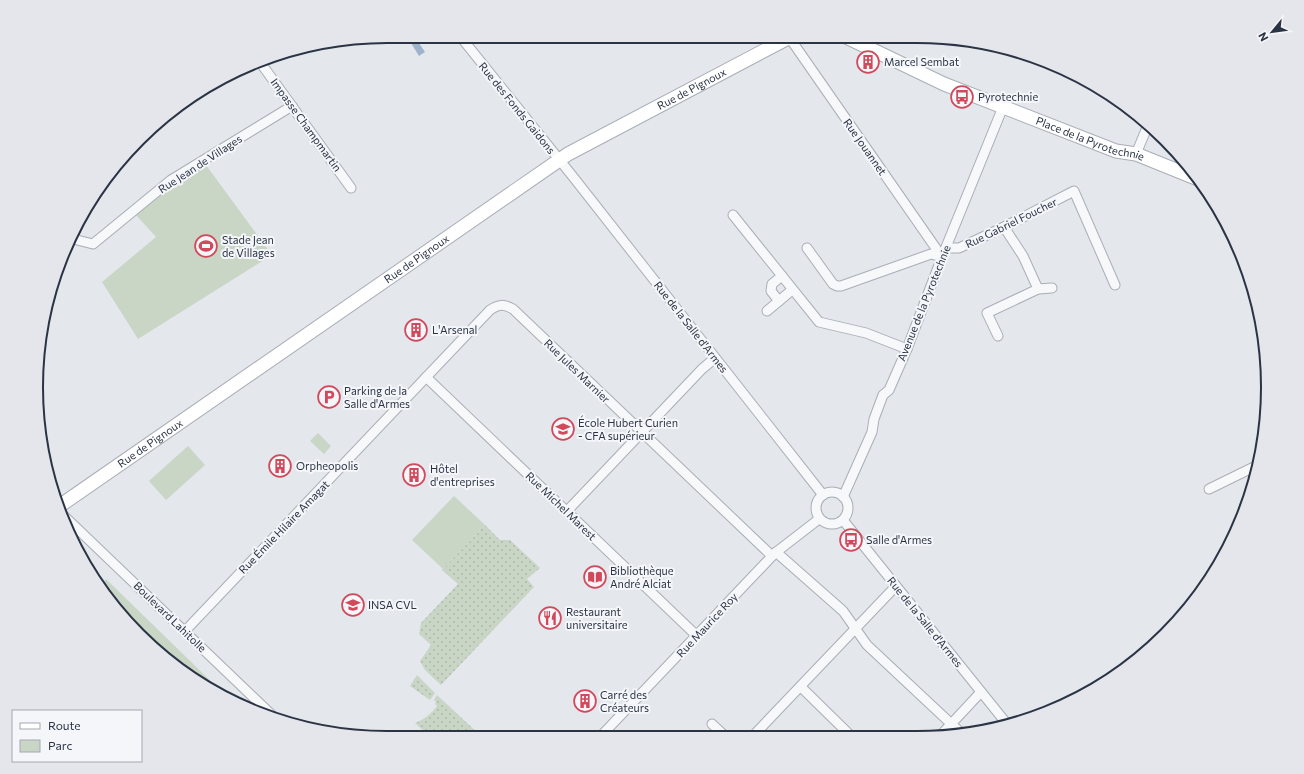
<svg xmlns="http://www.w3.org/2000/svg" width="1304" height="774" font-family="Commissioner,sans-serif">
  <style>
    .grass { fill: url(#grass-dots) }
    .park { fill: #c9d6c5 }
    .water { fill: #9fb4cc }
    .lines { fill: none; stroke-linecap: round; stroke-linejoin: round }
    .street-casing { stroke: #a9aeb7; stroke-width: 11 }
    .secondary-casing { stroke: #a9aeb7; stroke-width: 15 }
    .street { stroke: #f7f8fa; stroke-width: 9 }
    .secondary { stroke: #fff; stroke-width: 13 }
    .labels { text-anchor: middle; stroke-width: 4; stroke-linejoin: round; paint-order: stroke }
    .poi-label { font-size: 11px; fill: #2b3445; stroke: #f4f6f9; text-anchor: start }
    .street-label { font-size: 11px; fill: #2b3445; stroke: #f4f6f9 }
    .rim { fill: none; stroke: #2b3445; stroke-width: 2 }
  </style>
  <defs>
    <pattern id="grass-dots" width="8" height="8" patternUnits="userSpaceOnUse"><rect width="8" height="8" fill="#c9d6c5"/><path d="M2 2h.1M6 6h.1" fill="none" stroke="#adb8ab" stroke-width="1.8" stroke-linecap="round"/></pattern>
  </defs>
  <rect width="100%" height="100%" fill="#e4e7ec"/>
  <!-- grass -->
  <g class="grass">
    <path d="M485 525 500 540H510L540 568 527 579 534 587 441 685 425 670 420 661 431 645 419 634 421 623 458 584 442 570Z"/>
    <path d="M417 675 435 693 430 700 410 686Z"/>
    <path d="M437 695 482 737H430L415 723C425 719 431 714 437 706L435 704 436 702 434 700Z"/>
  </g>
  <!-- park -->
  <g class="park">
    <path d="M206 165 272 255 138 339 102 282 156 237 136 215 170 186 175 188 178 186V182Z"/>
    <path d="M318 433 331 446 324 454 310 441Z"/>
    <path d="M188 446 205 465 166 500 149 481Z"/>
    <path d="M454 496 485 525 443 569 412 540Z"/>
    <path d="M106 579 225 695 192 679 109 601 101 586Z"/>
  </g>
  <!-- water -->
  <path class="water" d="M417 40 425 52 419 56 411 43Z"/>
  <g class="lines">
    <!-- street casing -->
    <g class="street-casing">
      <g id="street">
        <path d="M460 36 574 178 823 495"/>
        <path d="M789 37 942 257"/>
        <path d="M260 62 351 188"/>
        <path d="M1136 154 1148 125"/>
        <path d="M733 215 819 322 866 333 907 349"/>
        <path d="M1004 227 1023 256 1038 289 1052 288"/>
        <path d="M75 237 77 240 93 244 171 180 292 106"/>
        <path d="M807 248 833 284 837 286H841L931 254 942 257"/>
        <path d="M946 248H959L1004 227 1074 191 1115 285"/>
        <path d="M779 301 771 291 772 284 782 276"/>
        <path d="M767 311 792 290"/>
        <path d="M998 336 987 313 1038 289"/>
        <path d="M426 377 697 636"/>
        <path d="M1209 489 1258 465"/>
        <circle cx="832" cy="508" r="16"/>
        <path d="M843 497 872 432 874 419 883 395 889 390 907 349 942 257 1005 102"/>
        <path d="M567 511 702 369 715 358"/>
        <path d="M63 515 277 720"/>
        <path d="M843 520 1007 724"/>
        <path d="M776 552 843 611 867 645 961 733"/>
        <path d="M185 631 490 310C499 304 504 304 513 309L772 556"/>
        <path d="M801 687 852 737"/>
        <path d="M712 724 726 737"/>
        <path d="M600 737 775 553 819 519"/>
        <path d="M752 737 896 586"/>
        <path d="M939 737 981 692"/>
      </g>
    </g>
    <!-- secondary casing -->
    <g class="secondary-casing">
      <g id="secondary">
        <path id="s1" d="M846 37 944 84 1116 151 1136 154 1198 179"/>
        <path id="s2" d="M58 507 568 154 790 37"/>
      </g>
    </g>
    <!-- street -->
    <use href="#street" class="street"/>
    <!-- secondary -->
    <use href="#secondary" class="secondary"/>
  </g>
  <!-- icons -->
  <defs>
    <g id="building-ring" transform="scale(1.15)"><circle r="9.5" fill="#f4f6f9" stroke="#d1495b" stroke-width="1.5"/><path d="M-4-6H4V6H1V3H-1V6H-4ZM-2.5-4.3h1.7v1.8h-1.7ZM.8-4.3h1.7v1.8H.8ZM-2.5-1h1.7V.8h-1.7ZM.8-1h1.7V.8H.8Z" fill="#d1495b"/></g>
    <g id="bus-ring" transform="scale(1.15)"><circle r="9.5" fill="#f4f6f9" stroke="#d1495b" stroke-width="1.5"/><path d="M-5-6H5V4H4V6H2V4H-2V6H-4V4H-5ZM-3.5-4V0h7V-4ZM-3.5 1.2v1.5H-2V1.2ZM2 1.2v1.5H3.5V1.2Z" fill="#d1495b"/></g>
    <g id="stadium-ring" transform="scale(1.15)"><circle r="9.5" fill="#f4f6f9" stroke="#d1495b" stroke-width="1.5"/><path d="M0-5a6.5 5 0 1 0 0 10a6.5 5 0 1 0 0-10ZM-3.5-1.8h7v3.6h-7Z" fill="#d1495b"/></g>
    <g id="parking-ring" transform="scale(1.15)"><circle r="9.5" fill="#f4f6f9" stroke="#d1495b" stroke-width="1.5"/><path d="M-3.5-5.5H1a3.5 3.5 0 0 1 0 7H-1V5.5H-3.5ZM-1-3.4V-.6H.8a1.4 1.4 0 0 0 0-2.8Z" fill="#d1495b"/></g>
    <g id="university-ring" transform="scale(1.15)"><circle r="9.5" fill="#f4f6f9" stroke="#d1495b" stroke-width="1.5"/><path d="M0-5L7-2L0 1L-7-2ZM-4 1L0 2.5L4 1V4Q0 6-4 4Z" fill="#d1495b"/></g>
    <g id="library-ring" transform="scale(1.15)"><circle r="9.5" fill="#f4f6f9" stroke="#d1495b" stroke-width="1.5"/><path d="M-6-4Q-3-5.5-.7-3.5V5Q-3 3-6 4ZM6-4Q3-5.5 .7-3.5V5Q3 3 6 4Z" fill="#d1495b"/></g>
    <g id="restaurant-ring" transform="scale(1.15)"><circle r="9.5" fill="#f4f6f9" stroke="#d1495b" stroke-width="1.5"/><path d="M-5-6h1v4h1v-4h1v4h1v-4h1v5L-1.5 .5V6h-2V.5L-5-1ZM5-6V6H3V1.5H1.5Q1.5-4 5-6Z" fill="#d1495b"/></g>
  </defs>
  <g fill-rule="evenodd">
    <use href="#building-ring" x="868" y="62"/>
    <use href="#bus-ring" x="962" y="97"/>
    <use href="#stadium-ring" x="206" y="246"/>
    <use href="#building-ring" x="416" y="330"/>
    <use href="#parking-ring" x="329" y="397"/>
    <use href="#university-ring" x="563" y="429"/>
    <use href="#building-ring" x="280" y="466"/>
    <use href="#building-ring" x="414" y="475"/>
    <use href="#bus-ring" x="851" y="540"/>
    <use href="#library-ring" x="595" y="577"/>
    <use href="#university-ring" x="353" y="605"/>
    <use href="#restaurant-ring" x="550" y="618"/>
    <use href="#building-ring" x="585" y="701"/>
  </g>
  <g class="labels">
    <!-- poi labels -->
    <g class="poi-label">
      <text x="884" y="66">Marcel Sembat</text>
      <text x="978" y="101">Pyrotechnie</text>
      <text x="222" y="244">Stade Jean<tspan x="222" dy="13">de Villages</tspan></text>
      <text x="432" y="334">L'Arsenal</text>
      <text x="344" y="395">Parking de la<tspan x="344" dy="13">Salle d'Armes</tspan></text>
      <text x="578" y="427">École Hubert Curien<tspan x="578" dy="13">- CFA supérieur</tspan></text>
      <text x="296" y="470">Orpheopolis</text>
      <text x="430" y="473">Hôtel<tspan x="430" dy="13">d'entreprises</tspan></text>
      <text x="866" y="544">Salle d'Armes</text>
      <text x="610" y="575">Bibliothèque<tspan x="610" dy="13">André Alciat</tspan></text>
      <text x="368" y="609">INSA CVL</text>
      <text x="566" y="616">Restaurant<tspan x="566" dy="13">universitaire</tspan></text>
      <text x="600" y="699">Carré des<tspan x="600" dy="13">Créateurs</tspan></text>
    </g>
    <!-- street labels -->
    <g class="street-label">
      <text dy="4" stroke="none"><textPath href="#s2" startOffset="760">Rue de Pignoux</textPath></text>
      <text transform="translate(517 108) rotate(51)" y="4">Rue des Fonds Gaidons</text>
      <text transform="translate(306 125) rotate(54)" y="4">Impasse Champmartin</text>
      <text dy="4" stroke="none"><textPath href="#s1" startOffset="265">Place de la Pyrotechnie</textPath></text>
      <text transform="translate(865 147) rotate(55)" y="4">Rue Jouannet</text>
      <text transform="translate(200 164) rotate(-33)" y="4">Rue Jean de Villages</text>
      <text transform="translate(1011 223) rotate(-26)" y="4">Rue Gabriel Foucher</text>
      <text dy="4" stroke="none"><textPath href="#s2" startOffset="436">Rue de Pignoux</textPath></text>
      <text transform="translate(924 303) rotate(-68)" y="4">Avenue de la Pyrotechnie</text>
      <text transform="translate(691 327) rotate(52)" y="4">Rue de la Salle d'Armes</text>
      <text transform="translate(577 371) rotate(44)" y="4">Rue Jules Marnier</text>
      <text dy="4" stroke="none"><textPath href="#s2" startOffset="112">Rue de Pignoux</textPath></text>
      <text transform="translate(561 506) rotate(44)" y="4">Rue Michel Marest</text>
      <text transform="translate(284 527) rotate(-46)" y="4">Rue Émile Hilaire Amagat</text>
      <text transform="translate(170 617) rotate(44)" y="4">Boulevard Lahitolle</text>
      <text transform="translate(925 622) rotate(51)" y="4">Rue de la Salle d'Armes</text>
      <text transform="translate(707 625) rotate(-47)" y="4">Rue Maurice Roy</text>
    </g>
  </g>
  <!-- crop -->
  <path d="M0 0H1304V774H0ZM387 43H917A344 344 0 0 1 1261 387V387A344 344 0 0 1 917 731H387A344 344 0 0 1 43 387V387A344 344 0 0 1 387 43Z" fill="#e4e6eb" fill-rule="evenodd"/>
  <path class="rim" d="M387 43H917A344 344 0 0 1 1261 387V387A344 344 0 0 1 917 731H387A344 344 0 0 1 43 387V387A344 344 0 0 1 387 43Z"/>
  <!-- legend -->
  <rect x="12" y="710" width="130" height="52" fill="#f4f6f9" stroke="#a4a8b1"/>
  <rect x="20" y="723" width="20" height="6" fill="#ffffff" stroke="#a4a8b1"/>
  <text x="48" y="730" font-size="12" fill="#2b3445">Route</text>
  <rect x="20" y="740" width="20" height="12" fill="#c9d6c5" stroke="#a4a8b1"/>
  <text x="48" y="750" font-size="12" fill="#2b3445">Parc</text>
  <!-- north arrow -->
  <g transform="translate(1272 32) rotate(241)" stroke="#f4f6f9" stroke-width="3" paint-order="stroke">
  <path d="M0-3L7 15L0 10L-7 15Z" fill="#2b3445"/>
  <text y="-6" font-size="11" font-weight="bold" text-anchor="middle" fill="#2b3445">N</text>
  </g>
</svg>
